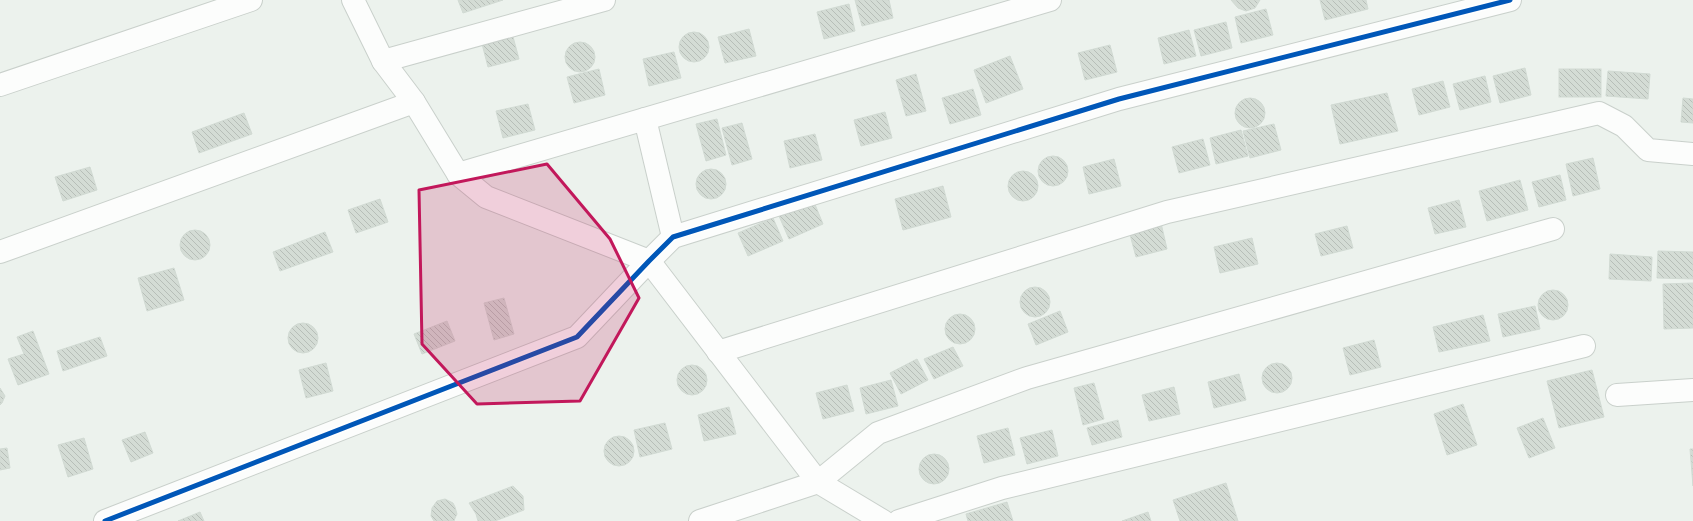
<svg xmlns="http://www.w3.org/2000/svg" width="1693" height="521" font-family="'Fira Sans',sans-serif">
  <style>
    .building { fill: url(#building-back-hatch); stroke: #d1dad3 }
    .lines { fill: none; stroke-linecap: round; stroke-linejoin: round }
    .minor-casing { stroke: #c9d0cb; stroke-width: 24 }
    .minor { stroke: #fcfdfc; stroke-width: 22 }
    .cycleway-casing { stroke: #fff; stroke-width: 8 }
    .cycleway { stroke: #0057b8; stroke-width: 5 }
    .marked { fill: #c2185b; fill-opacity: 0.2; stroke: #c2185b; stroke-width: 3; stroke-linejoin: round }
  </style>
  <defs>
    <pattern id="building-back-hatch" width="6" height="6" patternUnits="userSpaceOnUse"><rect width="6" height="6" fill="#d4dcd5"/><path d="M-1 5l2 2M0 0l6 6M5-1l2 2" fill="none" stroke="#b7beb8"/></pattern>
  </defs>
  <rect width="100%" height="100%" fill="#ecf2ed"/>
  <!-- building -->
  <g class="building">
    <path d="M458 0H503L463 13Z"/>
    <path d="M855 0H889L893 18 862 26Z"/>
    <path d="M1231 0H1260L1255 8 1246 11 1238 8Z"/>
    <path d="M1320 0H1366L1368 9 1325 20Z"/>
    <path d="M849 4 855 31 824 39 817 12Z"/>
    <path d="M1266 9 1273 35 1241 43 1235 17Z"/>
    <path d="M1226 22 1232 48 1201 56 1194 30Z"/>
    <path d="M749 29 756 56 725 63 718 37Z"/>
    <path d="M1189 30 1196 56 1164 64 1158 38Z"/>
    <circle cx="694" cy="47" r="15"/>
    <path d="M512 33 519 59 488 67 481 40Z"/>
    <circle cx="580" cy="57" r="15"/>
    <path d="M1110 45 1117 72 1085 80 1078 53Z"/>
    <path d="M674 52 681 78 649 86 643 59Z"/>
    <path d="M1010 56 1023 89 986 103 974 70Z"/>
    <path d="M1525 68 1531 95 1500 103 1493 76Z"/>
    <path d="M599 69 605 95 574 103 567 77Z"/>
    <rect x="1559" y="69" width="42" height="28"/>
    <path d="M1608 71 1650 74 1648 99 1606 96Z"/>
    <path d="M916 74 926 111 906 116 896 80Z"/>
    <path d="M1485 76 1491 102 1460 110 1453 84Z"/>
    <path d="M1443 81 1450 107 1419 115 1412 89Z"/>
    <path d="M973 89 981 115 950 124 942 98Z"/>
    <path d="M1387 93 1398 131 1340 144 1331 105Z"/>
    <path d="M1683 98 1693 99V123L1681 122Z"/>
    <circle cx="1250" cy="113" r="15"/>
    <path d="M528 104 535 130 503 138 496 111Z"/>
    <path d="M885 112 892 138 861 146 854 120Z"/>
    <path d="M244 113 252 134 199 153 192 132Z"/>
    <path d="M717 119 726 155 706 161 696 124Z"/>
    <path d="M742 123 752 159 732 165 722 128Z"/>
    <path d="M1274 124 1281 150 1250 158 1243 131Z"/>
    <path d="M1241 130 1248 156 1216 164 1210 138Z"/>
    <path d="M815 134 822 160 790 168 784 141Z"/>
    <path d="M1203 139 1210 165 1179 173 1172 147Z"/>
    <circle cx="1053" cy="171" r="15"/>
    <path d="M1593 158 1600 189 1573 196 1566 164Z"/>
    <path d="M1114 159 1121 186 1089 194 1083 167Z"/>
    <path d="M90 167 97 190 63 201 55 177Z"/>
    <circle cx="711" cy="184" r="15"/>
    <circle cx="1023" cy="186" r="15"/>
    <path d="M1560 175 1566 200 1539 207 1532 182Z"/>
    <path d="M1520 180 1528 210 1487 221 1479 191Z"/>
    <path d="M943 186 951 217 903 230 895 199Z"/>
    <path d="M380 199 388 222 356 233 348 210Z"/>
    <path d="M1459 200 1466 227 1435 234 1428 208Z"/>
    <path d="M814 202 823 224 789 239 779 216Z"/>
    <path d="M773 218 783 241 748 256 738 233Z"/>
    <path d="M1161 223 1167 249 1136 257 1129 231Z"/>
    <path d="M1347 226 1353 248 1321 256 1315 234Z"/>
    <circle cx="195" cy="245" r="15"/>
    <path d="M325 232 333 252 280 271 273 252Z"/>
    <path d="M1252 238 1258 264 1220 273 1214 247Z"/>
    <path d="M1658 251 1693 252V279L1657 278Z"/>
    <path d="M1610 254 1652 257 1651 281 1609 279Z"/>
    <path d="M174 268 184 300 147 311 138 278Z"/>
    <path d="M1693 283V328L1664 329 1663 284Z"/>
    <circle cx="1035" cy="302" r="15"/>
    <circle cx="1553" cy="305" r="15"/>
    <path d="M504 298 514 334 494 340 484 303Z"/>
    <path d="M1535 306 1540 329 1503 337 1498 314Z"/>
    <path d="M1060 311 1068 332 1036 345 1028 324Z"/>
    <circle cx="960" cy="329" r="15"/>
    <path d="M1483 315 1490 341 1439 352 1433 327Z"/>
    <path d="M447 321 455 341 422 354 414 334Z"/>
    <circle cx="303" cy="338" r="15"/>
    <path d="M33 331 49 374 18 385 8 359 24 354 17 337Z"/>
    <path d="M100 337 107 356 63 371 57 351Z"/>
    <path d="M1374 340 1381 367 1350 375 1343 348Z"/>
    <path d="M953 347 963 366 934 379 924 359Z"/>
    <path d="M917 359 928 380 901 394 890 373Z"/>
    <path d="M326 363 333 391 306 398 299 370Z"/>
    <circle cx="1277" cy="378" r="15"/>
    <circle cx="692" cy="380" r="15"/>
    <path d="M1592 370 1604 417 1559 428 1547 381Z"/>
    <path d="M1239 374 1246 400 1214 408 1208 382Z"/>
    <path d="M891 380 898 406 866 414 860 388Z"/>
    <path d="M1094 383 1104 419 1083 425 1074 388Z"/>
    <path d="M847 385 854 411 823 419 816 393Z"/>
    <path d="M1174 387 1180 414 1149 421 1142 395Z"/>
    <path d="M0 388 5 396 2 403 0 405Z"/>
    <path d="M1463 404 1477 445 1447 455 1434 414Z"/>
    <path d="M729 407 736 434 704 441 698 415Z"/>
    <path d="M1543 418 1555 448 1529 458 1517 428Z"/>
    <path d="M1118 420 1122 437 1092 445 1087 428Z"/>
    <path d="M665 423 672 449 640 457 634 430Z"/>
    <path d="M1008 428 1015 455 984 463 977 436Z"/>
    <path d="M1052 430 1058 456 1027 464 1020 438Z"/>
    <path d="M145 432 153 453 131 462 122 440Z"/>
    <circle cx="619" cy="451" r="15"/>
    <path d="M84 438 93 469 68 477 58 445Z"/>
    <path d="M7 448 10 468 0 470V449Z"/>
    <path d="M1690 449H1693V486Z"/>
    <circle cx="934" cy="469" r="15"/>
    <path d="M1226 483 1238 521H1180L1173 500Z"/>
    <path d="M513 486 523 496 524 510 495 521H478L476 514 469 503Z"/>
    <path d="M445 499 453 503 455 507 457 514 455 518 454 521H434L431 516 432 508 437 501Z"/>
    <path d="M1007 502 1013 521H968L966 514Z"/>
    <path d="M200 512 204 521H178Z"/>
    <path d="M1148 512 1151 521H1122Z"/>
  </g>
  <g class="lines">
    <!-- minor casing -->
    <g class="minor-casing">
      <g id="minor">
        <path d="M353 0 383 61 414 102 458 174 486 197 649 261 818 482 883 521"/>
        <path d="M383 61 604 0"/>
        <path d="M0 85 251 0"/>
        <path d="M645 119 673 237"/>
        <path d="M458 174 1050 0"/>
        <path d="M0 252 414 102"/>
        <path d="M718 352 1167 212 1599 113 1624 126 1648 150 1693 154"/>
        <path d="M1617 395 1693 390"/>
        <path d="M105 521 577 337 649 261 673 237 1119 99 1510 0"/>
        <path d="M700 521 818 482 878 433 1027 378 1553 229"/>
        <path d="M899 521 1002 488 1584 346"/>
      </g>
    </g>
    <!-- minor -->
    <use href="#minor" class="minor"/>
    <!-- cycleway casing -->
    <g class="cycleway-casing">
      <path id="cycleway" d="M105 521 577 337 649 261 673 237 1119 99 1510 0"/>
    </g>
    <!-- cycleway -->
    <use href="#cycleway" class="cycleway"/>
  </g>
  <!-- marked area -->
  <path class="marked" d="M547 164 610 239 639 298 580 401 477 404 422 344 419 190Z"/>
</svg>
